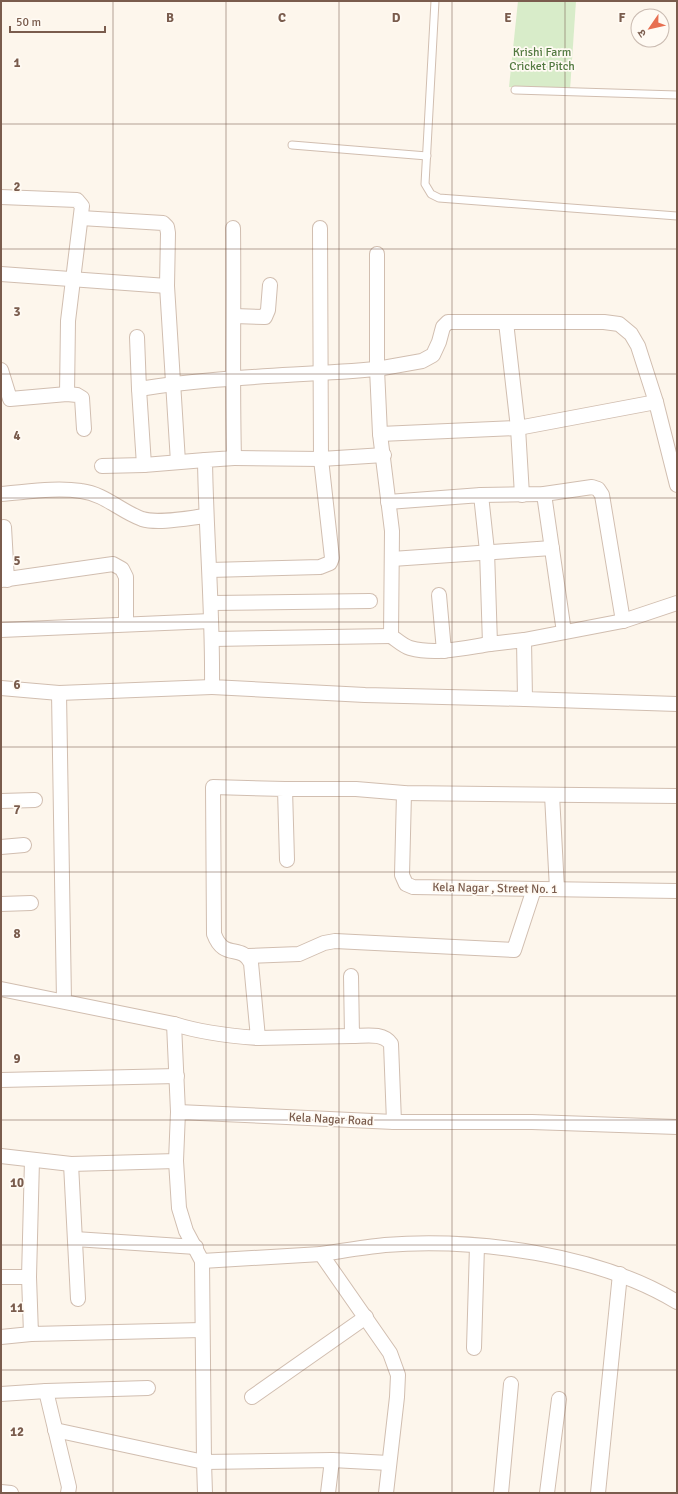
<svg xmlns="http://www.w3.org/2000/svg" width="678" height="1494" font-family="Signika,'Noto Sans Devanagari',sans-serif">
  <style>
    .green { fill: #d8ecc9 }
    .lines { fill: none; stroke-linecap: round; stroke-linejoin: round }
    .service-casing { stroke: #d1beb0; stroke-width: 9 }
    .minor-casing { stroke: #d1beb0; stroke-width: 16 }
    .service { stroke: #fff; stroke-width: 7 }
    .minor { stroke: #fff; stroke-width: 14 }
    .grid { fill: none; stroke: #7a5c4d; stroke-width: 1; stroke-opacity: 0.55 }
    .labels { text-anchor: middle; stroke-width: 3.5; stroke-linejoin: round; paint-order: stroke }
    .park-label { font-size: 12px; fill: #537a41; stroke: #fffaf3 }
    .street-label { font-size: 12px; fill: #7a5c4d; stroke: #fffaf3 }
    .grid-label { font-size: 13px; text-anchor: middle; font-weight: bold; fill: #7a5c4d; stroke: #fffaf3; stroke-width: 3.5; stroke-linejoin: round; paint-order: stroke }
  </style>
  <rect width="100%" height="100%" fill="#fdf6ec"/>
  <!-- green -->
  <path class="green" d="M518 1H576L570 90 509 87Z"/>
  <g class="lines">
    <!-- service casing -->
    <g class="service-casing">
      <g id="service">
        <path d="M435 1 425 184 431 194 439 198 677 216"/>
        <path d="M515 90 677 95"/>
        <path d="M292 145 427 156"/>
      </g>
    </g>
    <!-- minor casing -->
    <g class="minor-casing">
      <g id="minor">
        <path d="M1 197 77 200 82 206 68 321 67 394"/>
        <path d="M81 218 163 223 167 227 168 233 167 286 178 462"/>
        <path d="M233 228C234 305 232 381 234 458L205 460C206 535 213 611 212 687L365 695 525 699"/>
        <path d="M377 254V369L422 361 433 355 439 342 443 327 448 322H604L619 324 631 334 638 346 656 402 677 485"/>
        <path d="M1 274 167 286"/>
        <path d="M234 316 265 317 268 310 270 285"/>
        <path d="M506 322 518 428 522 495"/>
        <path d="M137 337 139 389C218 376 297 376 377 369L380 434 392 531 391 636C397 640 403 646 410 648 436 655 464 648 490 644"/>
        <path d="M1 370 10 399 67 394 77 395 82 398 84 429"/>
        <path d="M139 389 144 465"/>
        <path d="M380 434 518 428 656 402"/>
        <path d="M234 458 321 459 384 455"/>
        <path d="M102 466 144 465 205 460"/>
        <path d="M1 494C27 492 55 487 81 491 105 494 120 511 142 519 158 524 188 518 206 516"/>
        <path d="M544 494 564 632"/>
        <path d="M481 495 544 494 592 487 598 489 602 495 623 621"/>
        <path d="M388 502 481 495 487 551 490 644 524 640 525 699 677 704"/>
        <path d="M4 527 7 580"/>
        <path d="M392 559 552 548"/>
        <path d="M210 570 320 567 330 563 332 558 321 459 320 228"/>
        <path d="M1 580 113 564 122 569 126 577V624"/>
        <path d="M439 595 444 651"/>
        <path d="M212 603 370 601"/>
        <path d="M1 630 211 621"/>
        <path d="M213 639 391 636"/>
        <path d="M524 640 623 621 677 603"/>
        <path d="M1 688 59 693 212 687"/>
        <path d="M59 693 64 1001"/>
        <path d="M285 789H356L404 793 677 796"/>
        <path d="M404 793 402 875 406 884 413 887 677 891"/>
        <path d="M552 795 557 889"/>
        <path d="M1 801 35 800"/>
        <path d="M1 847 24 845"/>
        <path d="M1 904 31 903"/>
        <path d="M248 956 299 954 324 943 335 941 514 950 534 889"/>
        <path d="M351 976 352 1036C365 1036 383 1032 391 1044L394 1122"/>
        <path d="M1 989 174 1024C202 1033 230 1036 258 1038L251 963C241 943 224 961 214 934L213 787 285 789 287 860"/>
        <path d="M174 1024 178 1112"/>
        <path d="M258 1038 352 1036"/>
        <path d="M1 1080 177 1076"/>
        <path d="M1 1156 71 1164 176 1161 178 1112 394 1122H532L677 1127"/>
        <path d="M32 1160 29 1277 31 1334 202 1330"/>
        <path d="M176 1161 179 1208 186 1231 202 1261 204 1462 332 1460 389 1463"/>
        <path d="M71 1164 78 1299"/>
        <path d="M75 1239 196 1247"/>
        <path d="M202 1261 321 1254"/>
        <path d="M1 1277H29"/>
        <path d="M1 1337 31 1334"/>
        <path d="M474 1348 477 1246"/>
        <path d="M46 1391 148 1388"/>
        <path d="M1 1394 46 1391 69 1487 68 1493"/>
        <path d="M252 1397 366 1317"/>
        <path d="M55 1430 204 1462 205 1493"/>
        <path d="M1 1492 11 1493"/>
        <path d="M328 1493 332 1460"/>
        <path d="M386 1493 397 1397 398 1375 390 1353 321 1254C342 1251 364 1247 385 1245 476 1238 598 1254 677 1302"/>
        <path d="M501 1493 511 1384"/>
        <path d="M547 1493 559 1399"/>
        <path d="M598 1493 620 1274"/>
      </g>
    </g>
    <!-- service -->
    <use href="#service" class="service"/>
    <!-- minor -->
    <use href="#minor" class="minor"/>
  </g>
  <!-- grid -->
  <path class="grid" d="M113 1V1493M226 1V1493M339 1V1493M452 1V1493M565 1V1493M1 124H677M1 249H677M1 374H677M1 498H677M1 622H677M1 747H677M1 872H677M1 996H677M1 1120H677M1 1245H677M1 1370H677"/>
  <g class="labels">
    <!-- park labels -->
    <g class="park-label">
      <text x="542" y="56">Krishi Farm<tspan x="542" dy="14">Cricket Pitch</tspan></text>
    </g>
    <!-- street labels -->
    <g class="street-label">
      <text transform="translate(495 888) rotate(1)" y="4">Kela Nagar , Street No. 1</text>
      <text transform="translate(331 1119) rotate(3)" y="4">Kela Nagar Road</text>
    </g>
  </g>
  <g class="grid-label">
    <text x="170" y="22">B</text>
    <text x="282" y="22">C</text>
    <text x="396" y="22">D</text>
    <text x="508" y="22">E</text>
    <text x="622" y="22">F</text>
    <text x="17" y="67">1</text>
    <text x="17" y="191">2</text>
    <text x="17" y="316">3</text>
    <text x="17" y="440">4</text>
    <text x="17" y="565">5</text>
    <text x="17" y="689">6</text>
    <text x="17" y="814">7</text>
    <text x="17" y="938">8</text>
    <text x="17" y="1063">9</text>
    <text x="17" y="1187">10</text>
    <text x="17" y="1312">11</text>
    <text x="17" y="1436">12</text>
  </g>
  <!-- border -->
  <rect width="678" height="1494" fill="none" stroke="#7a5c4d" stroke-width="4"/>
  <!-- north arrow -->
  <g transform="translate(650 28) rotate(236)"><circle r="19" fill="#fffaf3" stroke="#cabbb1"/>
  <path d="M0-3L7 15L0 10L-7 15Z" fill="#e76f51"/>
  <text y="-6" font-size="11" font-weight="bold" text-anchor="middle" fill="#7a5c4d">उ</text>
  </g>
  <!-- scale -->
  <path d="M10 26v6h95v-6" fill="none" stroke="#7a5c4d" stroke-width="2"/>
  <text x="16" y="26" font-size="12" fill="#7a5c4d" stroke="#fffaf3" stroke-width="3" paint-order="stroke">50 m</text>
</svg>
